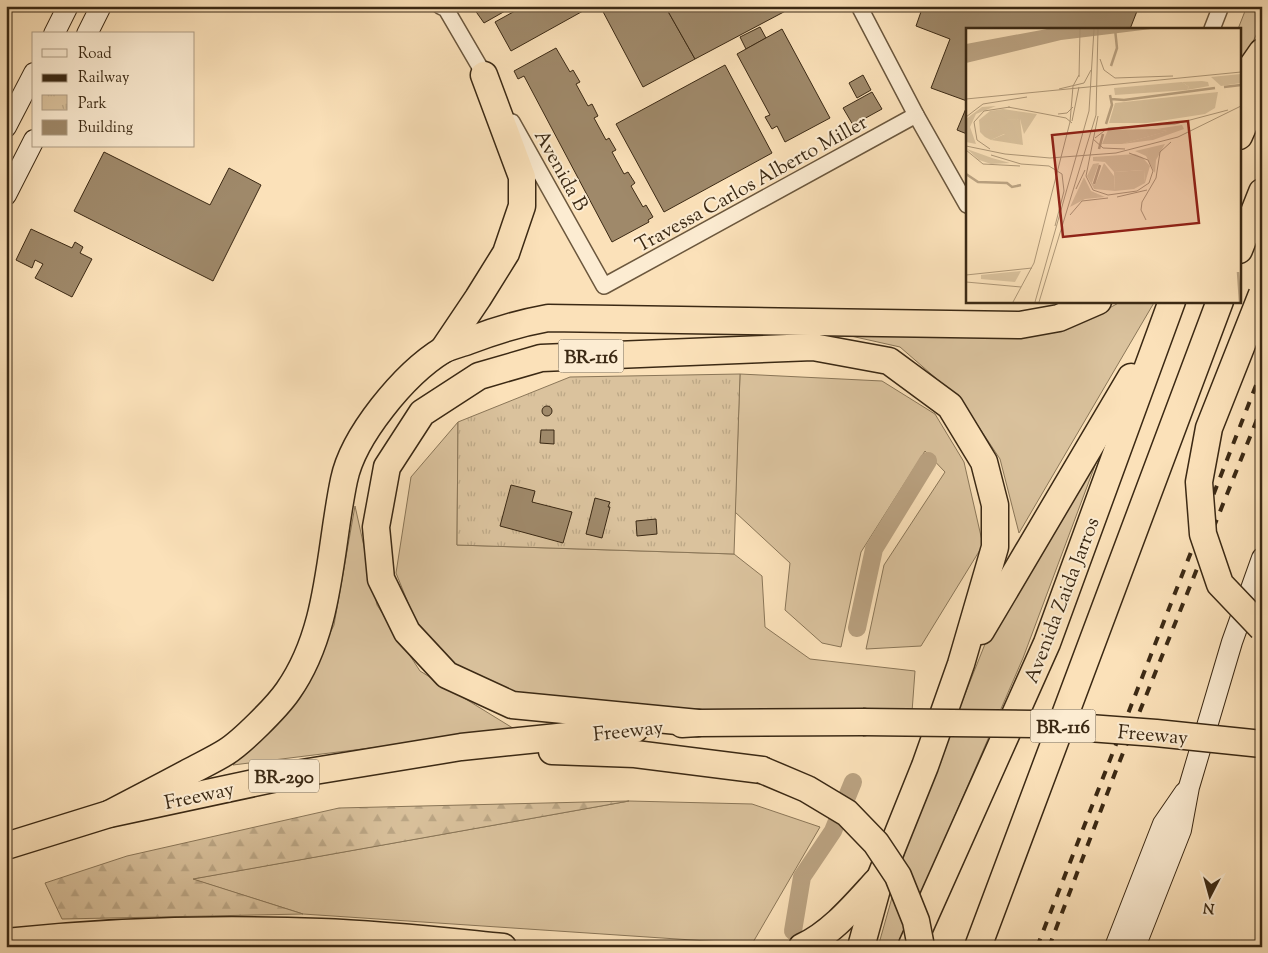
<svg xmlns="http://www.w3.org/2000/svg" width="1268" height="953" font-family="'Sorts Mill Goudy',serif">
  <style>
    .grass { fill: #dac29d; stroke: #8a7658 }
    .forest { fill: url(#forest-firs); stroke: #8a7658 }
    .park { fill: url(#park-tufts); stroke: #8a7658 }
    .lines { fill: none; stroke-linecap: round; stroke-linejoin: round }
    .canal { stroke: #baa281; stroke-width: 18 }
    .building { fill: #9f896a; stroke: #3b2914 }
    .street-casing { stroke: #6b573d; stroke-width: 18 }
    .secondary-casing { stroke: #3b2914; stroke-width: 22 }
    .highway-casing { stroke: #3b2914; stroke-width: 29 }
    .street { stroke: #fcecd2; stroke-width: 15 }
    .secondary { stroke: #fcecd2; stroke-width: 20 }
    .highway { stroke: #fbe1b9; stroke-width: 26 }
    .rail { stroke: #3b2914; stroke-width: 4; stroke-dasharray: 9 9; stroke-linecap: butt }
    .highway-bridge-casing { stroke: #3b2914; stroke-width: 29; stroke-linecap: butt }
    .highway-bridge { stroke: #fbe1b9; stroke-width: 26 }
    .labels { text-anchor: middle; stroke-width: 4; stroke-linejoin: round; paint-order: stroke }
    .shield { fill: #fcecd2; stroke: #75644d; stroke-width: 1 }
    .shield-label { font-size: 19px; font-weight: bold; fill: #3b2914 }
    .street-label { font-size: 20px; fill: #3b2914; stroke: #fcecd2 }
    .inset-river { fill: none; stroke: #baa281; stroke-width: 2.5 }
    .inset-road { fill: none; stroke: #ae9777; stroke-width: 1 }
    .view { fill: #8f2418; fill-opacity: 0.15; stroke: #8f2418; stroke-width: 2.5 }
    .inset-edge { fill: none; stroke: #3b2914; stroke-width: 2.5 }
  </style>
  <defs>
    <pattern id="forest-firs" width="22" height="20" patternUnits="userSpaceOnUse" patternTransform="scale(1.25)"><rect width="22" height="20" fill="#dac29d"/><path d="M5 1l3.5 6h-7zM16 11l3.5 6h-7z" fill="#bca786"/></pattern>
    <pattern id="park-tufts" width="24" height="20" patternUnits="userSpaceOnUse" patternTransform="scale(1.25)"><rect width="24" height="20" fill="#dac29d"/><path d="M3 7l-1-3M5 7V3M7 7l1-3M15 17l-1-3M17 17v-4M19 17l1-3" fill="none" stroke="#bca786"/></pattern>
  </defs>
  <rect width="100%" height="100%" fill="#fbe1b9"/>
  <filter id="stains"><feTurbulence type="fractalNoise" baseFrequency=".004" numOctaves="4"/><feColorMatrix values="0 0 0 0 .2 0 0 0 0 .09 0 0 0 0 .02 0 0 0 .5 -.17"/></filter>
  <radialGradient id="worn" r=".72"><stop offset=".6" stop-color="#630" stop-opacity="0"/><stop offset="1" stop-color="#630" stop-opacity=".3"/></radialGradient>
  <!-- grass -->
  <g class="grass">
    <path d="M1247 6H1262V23L1239 70V29H1238Z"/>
    <path d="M1122 301H1155L1019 533 1000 459 961 400 900 347 842 334 1095 316Z"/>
    <path d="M740 374 882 381 935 414 964 462 983 545 921 646 866 649 884 565 945 472 925 451 861 552 841 647 822 643 785 610 790 563 735 512Z"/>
    <path d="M458 422 457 545 734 554 762 576 765 627 810 659 915 671 912 712H695L524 697 456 667 417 625 396 573 411 477Z"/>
    <path d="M1106 436 1023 658 898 947H878L912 827 991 629Z"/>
    <path d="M355 506 377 605 420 671 516 730 233 765 298 698 334 625Z"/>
    <path d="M629 801 752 804 820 827 752 944 303 914 192 879Z"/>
  </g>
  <!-- forest -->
  <path class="forest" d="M629 801 193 879 303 914 62 919 45 883 127 856 339 808Z"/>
  <!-- park -->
  <path class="park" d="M740 374 734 554 457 545 458 422 570 377Z"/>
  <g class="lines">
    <!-- canal -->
    <g class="canal">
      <path d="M857 628 874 549 928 461"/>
      <path d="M793 931 802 877 833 831 853 782"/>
    </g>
  </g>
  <!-- building -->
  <g class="building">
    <path d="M472 6H514L484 23Z"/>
    <path d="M524 6H592L511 51 495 22Z"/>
    <path d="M600 6H665L695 59 643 87Z"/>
    <path d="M665 6H795L695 59Z"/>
    <path d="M923 6H1139L1130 29H967V101L931 88 950 39 916 26Z"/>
    <path d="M760 27 766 38 746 49 740 37Z"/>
    <path d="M782 29 830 118 785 142 777 126 772 129 765 117 770 115 737 54Z"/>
    <path d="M556 48 570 72 573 70 580 82 576 84 588 106 592 104 598 116 594 118 606 140 609 138 616 150 612 152 624 174 628 172 635 183 631 186 643 207 646 205 653 217 648 220 649 222 612 242 524 76 518 79 514 71Z"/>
    <path d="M725 65 772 153 664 212 616 124Z"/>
    <path d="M863 75 871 90 857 98 849 83Z"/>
    <path d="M872 92 882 109 853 125 843 108Z"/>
    <path d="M967 106V134L957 130Z"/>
    <path d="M104 152 210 205 229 168 261 185 213 281 74 211Z"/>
    <path d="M31 229 72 248 75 242 83 247 80 253 92 259 72 297 35 278 43 264 35 260 32 268 16 260Z"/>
    <circle cx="547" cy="411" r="5"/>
    <path d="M541 430H554V444L540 443Z"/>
    <path d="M511 485 535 491 532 502 572 512 563 543 500 526Z"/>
    <path d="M595 498 610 502 608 507H610L602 538 586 534Z"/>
    <path d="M656 519 657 534 637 536 636 521Z"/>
  </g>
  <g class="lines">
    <!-- street casing -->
    <g class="street-casing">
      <g id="street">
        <path d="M440 6 446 9 488 81"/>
        <path d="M859 6 916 115 967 205"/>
        <path d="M1212 29 1221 6"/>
        <path d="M512 122 604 286 916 115"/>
      </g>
    </g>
    <!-- secondary casing -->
    <g class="secondary-casing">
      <g id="secondary">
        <path d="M54 34 68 6"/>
        <path d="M87 34 101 6"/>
        <path d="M6 127 34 73"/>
        <path d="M6 195 34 140"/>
        <path d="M1115 947 1163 824 1185 792"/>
        <path d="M1135 947 1181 830 1189 787 1232 642 1262 558"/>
      </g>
    </g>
    <!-- highway casing -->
    <g class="highway-casing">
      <g id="highway">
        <path d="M1239 90 1246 75 1262 52"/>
        <path d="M1239 136 1262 84"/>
        <path d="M1239 250 1262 192"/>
        <path d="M443 350 478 298 506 253 522 206V177L484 75"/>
        <path d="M981 631 1131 377"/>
        <path d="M698 723 512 705 447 675 407 632 381 579 376 527 387 467 422 413 479 376 541 358 813 347 889 361 950 406 984 462 995 505V547L961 664 925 766 880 878 861 947"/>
        <path d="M682 724 698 723 863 722"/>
        <path d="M552 751 635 754 762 770"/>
        <path d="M109 814C136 800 163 786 189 772 202 765 215 759 226 752 242 742 277 707 288 691 331 630 329 551 344 480 353 436 404 374 443 350 450 346 460 344 468 341 494 331 520 323 548 318L1020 325 1059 318 1098 301"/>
        <path d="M6 846 109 814 296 774 461 747 635 729"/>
        <path d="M6 942C110 931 217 928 321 932 382 934 443 941 503 947"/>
        <path d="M912 945 1047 643 1172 301"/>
        <path d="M802 947C832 933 855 905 877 881"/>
        <path d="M978 947 1220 301"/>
      </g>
    </g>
    <!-- street -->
    <use href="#street" class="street"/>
    <!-- secondary -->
    <use href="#secondary" class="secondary"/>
    <!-- highway -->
    <use href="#highway" class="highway"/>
    <!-- rail -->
    <g class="rail">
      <path d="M1037 947 1262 370"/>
      <path d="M1049 947 1115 773 1262 407"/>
    </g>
    <!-- highway-bridge casing -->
    <g class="highway-bridge-casing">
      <g id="highway-bridge">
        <path d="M1262 294 1209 428 1199 482 1203 534 1220 584 1262 628"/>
        <path d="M863 722 1035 724 1156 733 1262 744"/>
        <path d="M762 770 807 789 847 813 876 843 898 876 916 921 921 947"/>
      </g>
    </g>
    <!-- highway-bridge -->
    <use href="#highway-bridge" class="highway-bridge"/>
  </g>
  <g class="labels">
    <!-- shield labels -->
    <g class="shield">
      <rect x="558.5" y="339.5" width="65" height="33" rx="4"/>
      <rect x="1030.5" y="709.5" width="65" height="33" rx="4"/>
      <rect x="249" y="759.5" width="70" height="33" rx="4"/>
    </g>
    <g class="shield-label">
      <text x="591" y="363">BR-116</text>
      <text x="1063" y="733">BR-116</text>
      <text x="284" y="783">BR-290</text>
    </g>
    <!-- street labels -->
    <g class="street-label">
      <text transform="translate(562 170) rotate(61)" y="7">Avenida B</text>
      <text transform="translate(751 183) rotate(-29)" y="7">Travessa Carlos Alberto Miller</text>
      <text transform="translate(1061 600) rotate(-69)" y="7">Avenida Zaida Jarros</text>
      <text transform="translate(628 730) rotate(-6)" y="7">Freeway</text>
      <text transform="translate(1153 734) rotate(5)" y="7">Freeway</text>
      <text transform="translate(199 795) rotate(-12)" y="7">Freeway</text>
    </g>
  </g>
  <!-- overview -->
  <g transform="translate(966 28)">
    <rect width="275" height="275" fill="#fbe1b9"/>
    <path d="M275 46V55L255 58 245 49ZM236 53 242 54 243 58 221 62 223 59 216 54ZM30 78 10 86 4 99 10 116 0 114V91L16 79ZM54 91 57 117 25 112 39 106 23 101 24 92ZM190 101 202 103 156 116H136L142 102ZM199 116 190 132 189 145 180 128 169 123ZM1 121 26 130 44 135 25 136 13 132ZM169 126 176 129 184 138 179 155 178 142 148 144 139 134 127 133V129ZM133 135 126 155 129 157 138 135 148 148 149 163 128 161 121 148 127 136ZM118 149 125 163 139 169 119 171 104 179Z" fill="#dac29d"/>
    <path d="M216 54 223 59 221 62 149 67 148 60ZM252 64 249 80 239 86 181 95H143L149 75ZM37 81 71 86 58 106 54 91 24 93V101L40 105 25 112 19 109 14 104 13 92 24 83ZM216 97 218 101 187 112 156 116 201 103 190 101Z" fill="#dac29d"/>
    <path d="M178 142 179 155 168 161 149 163 148 144ZM55 243 49 254 15 251V247Z" fill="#dac29d"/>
    <path d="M81 1H185L95 12 0 35V16Z" fill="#baa281"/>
    <path class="inset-river" d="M145 38 151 20 149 1M258 59 275 57M145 71 158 72 249 60M140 96 146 77 144 67M133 121 137 106M0 146 12 154 41 155 46 159 55 157M128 156 134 137M272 244 274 274"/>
    <path class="inset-road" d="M134 31 138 42 149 50 207 48M113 49 114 1M93 61 118 55 125 42M0 71 275 44M42 79 100 90 106 95M92 86 101 85 107 79M132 88 120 148 127 162 142 167 171 163 183 155 187 143 182 132 163 125M0 89 17 76 61 69M106 93 113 59M129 110 142 100 209 96 262 82M127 111 137 120 159 121M0 118 39 126 84 130 150 125 212 109 275 78M24 121 11 112 8 94 18 83 44 79M0 122 17 136 54 138M25 127 55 136 83 138 96 146 98 163 89 198M110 161 119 142M151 169 181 162M104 187 116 173 142 170M180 192 175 182 176 174 190 150 194 124 205 114M0 247 66 240M0 254 55 259M47 274 68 235 104 94 107 58 113 47M69 274 123 83 128 1M73 274 130 87 132 1"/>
    <path class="view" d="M222 93 233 195 97 209 86 107Z"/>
    <rect width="275" height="275" class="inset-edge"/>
  </g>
  <!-- margin -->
  <rect width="1268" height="953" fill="none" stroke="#fbe1b9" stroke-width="25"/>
  <rect x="8" y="8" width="1253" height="938" fill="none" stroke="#3b2914" stroke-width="2.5"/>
  <rect x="12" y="12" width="1243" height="928" fill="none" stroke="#3b2914"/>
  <!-- legend -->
  <rect x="32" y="32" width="162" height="115" fill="#fcecd2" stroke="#af9e86"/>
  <rect x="42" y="49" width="25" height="8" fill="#fcecd2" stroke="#af9e86"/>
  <text x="78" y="58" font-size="15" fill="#3b2914">Road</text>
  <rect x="42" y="74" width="25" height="8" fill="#3b2914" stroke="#af9e86"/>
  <text x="78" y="82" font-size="15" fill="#3b2914">Railway</text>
  <rect x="42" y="95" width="25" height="15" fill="url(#park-tufts)" stroke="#af9e86"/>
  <text x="78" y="108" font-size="15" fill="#3b2914">Park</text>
  <rect x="42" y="120" width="25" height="15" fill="#9f896a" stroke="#af9e86"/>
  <text x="78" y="132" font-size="15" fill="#3b2914">Building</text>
  <!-- north arrow -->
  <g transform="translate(1210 896) rotate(186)" stroke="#fcecd2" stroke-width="4" paint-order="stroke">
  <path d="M0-4L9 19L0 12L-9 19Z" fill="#3b2914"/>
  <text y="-8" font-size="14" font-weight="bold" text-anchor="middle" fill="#3b2914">N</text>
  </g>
  <rect width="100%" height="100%" filter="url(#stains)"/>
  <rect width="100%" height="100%" fill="url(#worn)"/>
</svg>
